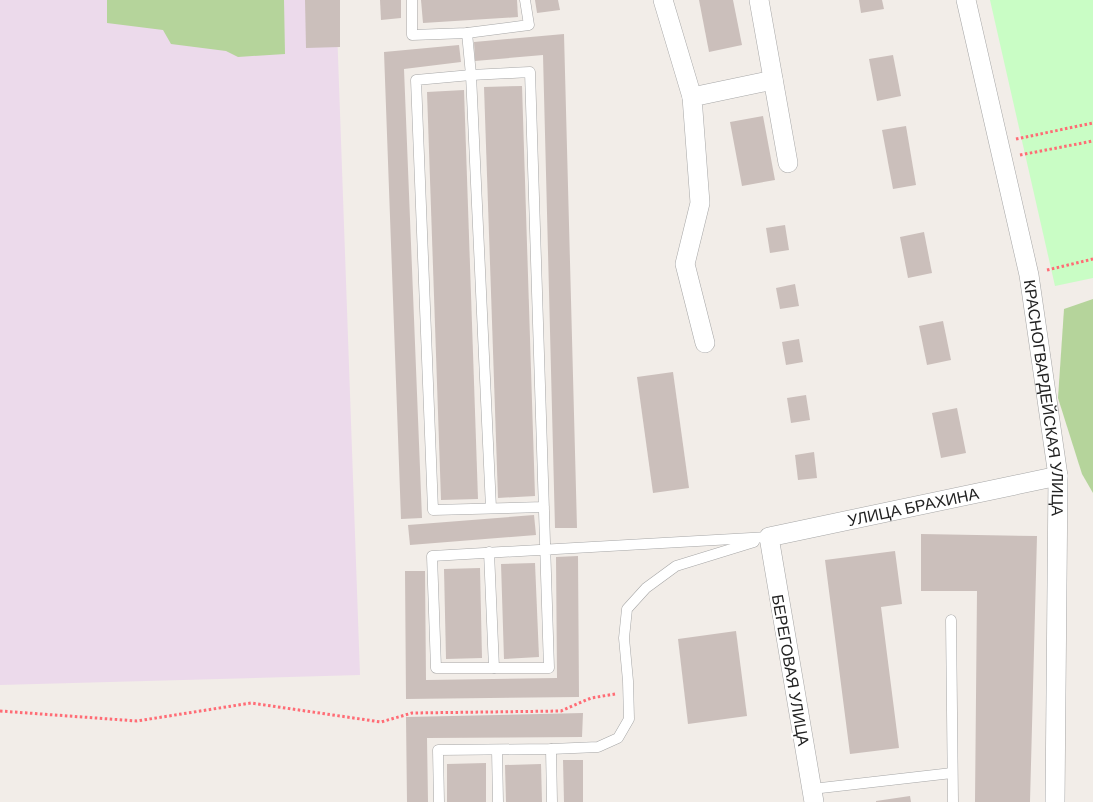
<svg xmlns="http://www.w3.org/2000/svg" width="1093" height="802" font-family="'DM Sans',sans-serif">
  <style>
    .industrial { fill: #ecdaeb }
    .forest { fill: #b5d49b }
    .park { fill: #c9fdc5 }
    .building { fill: #cbbfbb }
    .lines { fill: none; stroke-linecap: round; stroke-linejoin: round }
    .service-casing { stroke: #a6a6a6; stroke-width: 11 }
    .minor-casing { stroke: #a6a6a6; stroke-width: 20 }
    .path { stroke: #ff6c75; stroke-width: 3; stroke-dasharray: 2.5 2.5; stroke-linecap: butt }
    .service { stroke: #fff; stroke-width: 10 }
    .minor { stroke: #fff; stroke-width: 19 }
    .labels { text-anchor: middle; stroke-width: 4.5; stroke-linejoin: round; paint-order: stroke }
    .street-label { font-size: 16px; fill: #222; stroke: #fff }
  </style>
  <rect width="100%" height="100%" fill="#f2ede8"/>
  <!-- industrial -->
  <path class="industrial" d="M0 0H336L360 675 0 685Z"/>
  <!-- forest -->
  <g class="forest">
    <path d="M107 0H284L285 54 238 57 226 51 171 44 163 30 107 23Z"/>
    <path d="M1093 299V493L1082 474 1058 398 1064 309Z"/>
  </g>
  <!-- park -->
  <path class="park" d="M990 0H1093V278L1055 286Z"/>
  <!-- building -->
  <g class="building">
    <path d="M305 0H340V47L306 48Z"/>
    <path d="M380 0H401V18L381 20Z"/>
    <path d="M421 0H517L518 17 423 23Z"/>
    <path d="M535 0H558L560 10 537 13Z"/>
    <path d="M699 0H733L742 45 709 52Z"/>
    <path d="M859 0H882L884 9 861 13Z"/>
    <path d="M564 34 577 528H555L543 55 475 61 474 42Z"/>
    <path d="M459 45 461 62 404 69 422 518 401 519 384 52Z"/>
    <path d="M893 55 901 96 877 101 869 59Z"/>
    <path d="M522 86 535 496 498 498 484 87Z"/>
    <path d="M464 90 478 499 441 500 427 92Z"/>
    <path d="M763 116 775 180 742 186 730 122Z"/>
    <path d="M906 126 916 185 893 189 882 130Z"/>
    <path d="M785 225 789 250 770 253 766 228Z"/>
    <path d="M924 232 932 273 908 278 900 237Z"/>
    <path d="M795 284 799 306 780 309 776 288Z"/>
    <path d="M943 321 951 360 927 365 919 326Z"/>
    <path d="M799 339 803 362 786 365 782 342Z"/>
    <path d="M673 372 689 488 653 493 637 377Z"/>
    <path d="M806 395 810 420 791 423 787 398Z"/>
    <path d="M957 408 966 453 941 458 932 413Z"/>
    <path d="M814 452 817 478 798 480 795 455Z"/>
    <path d="M534 515 536 535 410 545 408 525Z"/>
    <path d="M921 534 1037 536 1030 802H975L977 591H921Z"/>
    <path d="M895 551 902 604 881 607 899 748 850 754 825 560Z"/>
    <path d="M578 556 579 697 406 699 405 571H425L426 680 557 678 556 557Z"/>
    <path d="M535 563 539 657 504 659 501 564Z"/>
    <path d="M480 568 482 658 446 659 444 569Z"/>
    <path d="M736 631 747 716 688 724 678 639Z"/>
    <path d="M583 713 582 737 427 738 428 802H407L406 717Z"/>
    <path d="M563 760H583V802H564Z"/>
    <path d="M486 763V802H447V764Z"/>
    <path d="M541 764 542 802H506L505 765Z"/>
    <path d="M910 796 911 802H876V801Z"/>
  </g>
  <g class="lines">
    <!-- service casing -->
    <g class="service-casing">
      <g id="service">
        <path d="M412 0V35L467 33 529 25 525 0"/>
        <path d="M467 33 471 75 491 508"/>
        <path d="M544 507 433 510 416 80 471 75 530 72 549 668H436L432 556 769 537"/>
        <path d="M489 552 494 668"/>
        <path d="M951 620 953 802"/>
        <path d="M551 749 552 802"/>
        <path d="M497 750 498 802"/>
        <path d="M812 789 952 773"/>
        <path d="M439 802 438 750 551 749 598 747 618 738 629 719 628 681 624 638 627 609 646 588 676 566 754 542"/>
      </g>
    </g>
    <!-- minor casing -->
    <g class="minor-casing">
      <g id="minor">
        <path d="M663 0 692 97"/>
        <path d="M759 0 788 163"/>
        <path id="s1" d="M966 0 1029 275 1058 476 1055 802"/>
        <path d="M705 343 685 264 700 203 692 97 773 80"/>
        <path id="s2" d="M814 802 769 537 1058 476"/>
      </g>
    </g>
    <!-- path -->
    <g class="path">
      <path d="M1016 139 1093 123"/>
      <path d="M1020 155 1093 141"/>
      <path d="M1047 270 1093 259"/>
      <path d="M0 711 137 721 251 703 381 722 412 713 561 711 591 698 615 694"/>
    </g>
    <!-- service -->
    <use href="#service" class="service"/>
    <!-- minor -->
    <use href="#minor" class="minor"/>
  </g>
  <g class="labels">
    <!-- street labels -->
    <g class="street-label">
      <text dy="6" stroke="none"><textPath href="#s1" startOffset="406">КРАСНОГВАРДЕЙСКАЯ УЛИЦА</textPath></text>
      <text dy="6" stroke="none"><textPath href="#s2" startOffset="416">УЛИЦА БРАХИНА</textPath></text>
      <text transform="translate(791 670) rotate(80)" y="6">БЕРЕГОВАЯ УЛИЦА</text>
    </g>
  </g>
</svg>
